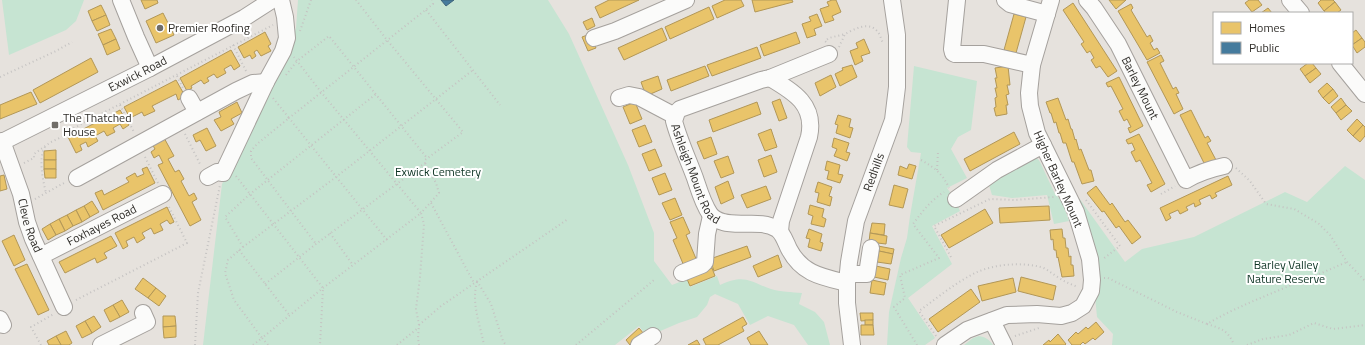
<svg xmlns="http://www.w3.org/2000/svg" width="1365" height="345" font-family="'Titillium Web',sans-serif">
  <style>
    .green { fill: #c6e4d2 }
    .homes { fill: #e9c46a; stroke: #b29757 }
    .public { fill: #457b9d; stroke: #3f647a }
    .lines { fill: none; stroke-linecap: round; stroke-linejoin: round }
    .minor-casing { stroke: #a5a19d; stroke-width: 18 }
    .path { stroke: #c5c3c2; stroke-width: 2; stroke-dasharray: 1 3; stroke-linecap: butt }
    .minor { stroke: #fbfbfa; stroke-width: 16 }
    .poi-dot { fill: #706d69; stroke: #fff; stroke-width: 1.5 }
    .labels { text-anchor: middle; stroke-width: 4; stroke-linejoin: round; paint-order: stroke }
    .poi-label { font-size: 12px; fill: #302e2a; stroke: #fff; text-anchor: start }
    .street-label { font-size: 12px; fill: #302e2a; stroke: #fff }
    .park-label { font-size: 12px; fill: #0d3424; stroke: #fff }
  </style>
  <rect width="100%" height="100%" fill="#e6e2dd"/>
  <!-- green -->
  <g class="green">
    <path d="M2 0H84L76 21 66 30 9 55Z"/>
    <path d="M298 0H548L569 34 628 165 654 233V261L672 285 687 279 690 287 717 276 720 285C745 274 748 281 771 289 780 292 792 292 802 293L799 304 815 312 824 322 830 345H808L794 325 768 316 750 325 738 304 715 294 710 297 707 305 697 317 679 323 658 332 645 334 639 326 615 345H203L222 184 269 88 287 56 296 28Z"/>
    <path d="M914 66 977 81 971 130 958 137 951 149 967 178 947 188 954 198 960 211 932 226 952 264 908 298 935 338 925 345H887L889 312 901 258 907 238 910 216 921 153 911 152 907 147Z"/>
    <path d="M1033 158 1038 159 1040 162 1055 194 1062 201 1069 221 1054 224 1047 195 1012 198 992 195 989 185 991 180Z"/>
    <path d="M1345 166 1365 180V345H1112L1113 334 1097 317 1095 296 1079 198 1125 262 1142 249 1194 237 1285 192 1307 202Z"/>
    <path d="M979 336C985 337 989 339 993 345H964L973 338Z"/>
  </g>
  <!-- homes -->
  <g class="homes">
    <path d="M141 0H157L158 3 145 9Z"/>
    <path d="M609 0H639L600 18 595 7Z"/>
    <path d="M725 0H741L744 6 717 18 712 6Z"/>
    <path d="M752 0H792L793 2 755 12Z"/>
    <path d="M832 0H836L841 12 832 16 834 20 825 23 820 9 829 6 827 2Z"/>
    <path d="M1109 0H1126L1116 9Z"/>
    <path d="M1249 0H1258L1262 5 1252 12 1245 3Z"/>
    <path d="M1321 0H1333L1335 2 1324 11 1318 3Z"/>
    <path d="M1335 2 1341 10 1337 13H1326L1324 11Z"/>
    <path d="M1073 3 1117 71 1108 77 1100 66 1096 68 1091 60 1094 58 1090 51 1087 53 1081 44 1084 42 1063 10Z"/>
    <path d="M1131 4 1133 8 1131 10 1147 37 1150 35 1153 41 1150 43 1154 50 1157 48 1160 53 1147 60 1118 11Z"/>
    <path d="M101 5 106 15 92 21 88 11Z"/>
    <path d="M709 7 714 19 670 39 665 27Z"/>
    <path d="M1268 8 1272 13H1261Z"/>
    <path d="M163 13 174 35 156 43 146 21Z"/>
    <path d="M817 14 822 26 814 29 816 35 807 38 802 24 811 21 809 17Z"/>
    <path d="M1014 14 1026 17 1016 53 1004 50Z"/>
    <path d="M106 15 110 25 97 31 92 21Z"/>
    <path d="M592 18 595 26 587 30 583 22Z"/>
    <path d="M662 28 667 40 624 60 618 48Z"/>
    <path d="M111 29 116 39 103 45 98 34Z"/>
    <path d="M1356 30 1362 38 1352 45V33Z"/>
    <path d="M265 32 271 44 268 46 271 51 261 56 257 50 254 52 256 56 252 59 250 55 244 58 238 47Z"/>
    <path d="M796 32 800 43 764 56 760 45Z"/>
    <path d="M590 34 596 48 588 51 582 37Z"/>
    <path d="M1362 38 1365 42V47L1357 53 1352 45Z"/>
    <path d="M116 39 120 49 107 55 103 45Z"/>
    <path d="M864 39 870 53 861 56 863 61 855 65 850 51 858 48 856 43Z"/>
    <path d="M757 47 761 58 712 76 707 65Z"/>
    <path d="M231 50 240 66 234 70 231 65 224 69 226 73 217 78 214 74 207 78 209 81 204 84 201 80 191 86 192 88 187 91 180 78Z"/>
    <path d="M1161 55 1164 61 1160 63 1173 89 1176 87 1179 93 1176 94 1183 109 1174 114 1147 62Z"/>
    <path d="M91 58 98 72 40 103 33 90Z"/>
    <path d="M1308 63H1312L1316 68 1305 76 1300 69Z"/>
    <path d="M852 65 857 77 840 86 835 74 843 70 842 68Z"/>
    <path d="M705 66 709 76 671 91 667 80Z"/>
    <path d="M1008 66 1010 85H1007L1009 94 1006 95 1008 105H1006L1007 114 996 116 994 108 996 107 995 98 997 97 995 88H997L995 78H997L995 68Z"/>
    <path d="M1316 68 1321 74 1310 83 1305 76Z"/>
    <path d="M831 75 836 87 820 96 815 83Z"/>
    <path d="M658 76 662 89 646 96 641 82Z"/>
    <path d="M1119 77 1143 126 1130 133 1128 128 1131 127 1127 119 1124 121 1119 111 1123 109 1111 86 1108 87 1106 83Z"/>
    <path d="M176 80 185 96 178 100 176 94 152 106 155 111 144 116 142 112 130 118 124 107Z"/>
    <path d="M1327 83 1333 89 1323 98 1318 91Z"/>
    <path d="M1333 89 1338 96 1329 104 1323 98Z"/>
    <path d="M31 92 37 104 0 119V105Z"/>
    <path d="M1058 98 1066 120 1068 119 1071 129H1072L1075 140 1076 139 1079 150 1081 149 1089 170H1091L1094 181 1082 184 1074 162H1072L1066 143H1063L1060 133H1059L1056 122 1054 123 1051 113H1050L1046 102Z"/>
    <path d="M1341 98 1346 105 1336 113 1331 107Z"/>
    <path d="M780 99 787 118 779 121 772 102Z"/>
    <path d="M237 102 242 113 231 119 234 124 221 131 214 120 221 117 219 112Z"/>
    <path d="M635 102 642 119 630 124 623 107Z"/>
    <path d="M757 102 761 114 713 132 709 120Z"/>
    <path d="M1346 105 1352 111 1341 120 1336 113Z"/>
    <path d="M120 110 129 125 123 129 120 124 113 128 115 132 107 136 104 131 95 136 98 141 88 147 86 142 80 145 82 150 76 153 68 137Z"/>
    <path d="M1191 110 1205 138 1208 136 1211 141 1207 143 1216 160 1205 165 1180 115Z"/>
    <path d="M838 115 851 119 849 127 853 128 850 138 836 133 838 125 835 124Z"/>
    <path d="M1357 119 1363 125 1353 136 1347 130Z"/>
    <path d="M645 125 652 142 639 147 632 130Z"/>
    <path d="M1363 125 1365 127V136L1360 142 1353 136Z"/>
    <path d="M207 128 216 146 206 151 200 140 196 142 193 135Z"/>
    <path d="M771 129 777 147 765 151 758 134Z"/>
    <path d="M1014 132 1020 144 970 171 964 159Z"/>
    <path d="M1139 134 1165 184 1151 192 1147 185 1152 183 1140 160 1136 162 1131 152 1135 150 1132 143 1128 144 1126 140Z"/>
    <path d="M163 136 174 156 168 159 175 172 179 170 184 179 181 181 189 196 194 193 197 199 192 202 201 220 190 226 158 165 163 163 159 155 154 158 151 152 155 149 151 142Z"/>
    <path d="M711 137 717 154 704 159 697 142Z"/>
    <path d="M834 138 849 143 846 152 850 153 847 161 834 156 837 149 832 147Z"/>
    <path d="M655 149 662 166 649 171 642 154Z"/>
    <path d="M56 150V160H44V151Z"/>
    <path d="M771 155 777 172 764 177 758 160Z"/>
    <path d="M728 156 734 173 721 178 714 161Z"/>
    <rect x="44" y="160" width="12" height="9"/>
    <path d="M827 161 840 165 838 174 843 175 840 183 827 179 829 171 825 170Z"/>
    <path d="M909 164 916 166 912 179 898 175 900 166 907 169Z"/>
    <path d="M147 167 155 183 103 210 95 193 102 190 104 195 129 182 126 178 135 173 137 177 144 174 142 169Z"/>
    <path d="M44 169H56V178H45Z"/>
    <path d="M665 173 672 190 659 195 652 178Z"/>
    <path d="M4 175 7 189 0 191V176Z"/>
    <path d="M1228 176 1232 185 1215 193 1217 196 1212 199 1210 195 1199 200 1201 204 1195 207 1194 203 1186 207 1188 210 1180 214 1178 210 1169 214 1171 218 1166 221 1160 208Z"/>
    <path d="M728 181 734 198 721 204 715 187Z"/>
    <path d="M818 182 832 187 829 196 832 197 830 206 817 202 819 193 815 192Z"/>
    <path d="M894 185 908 189 903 208 889 205Z"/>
    <path d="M766 186 771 199 747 208 741 195Z"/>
    <path d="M1096 186 1110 205 1112 203 1125 222 1128 220 1141 237 1132 244 1119 226 1116 228 1104 211 1102 212 1087 193Z"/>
    <path d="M675 198 682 215 670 220 662 203Z"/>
    <path d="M92 201 99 212 90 217 84 206Z"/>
    <path d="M810 205 824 209 822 217 826 219 824 227 811 224 813 216 808 214Z"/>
    <path d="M84 206 90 217 82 222 76 210Z"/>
    <path d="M1049 206 1050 220 1000 223 999 208Z"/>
    <path d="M167 207 174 222 170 224 167 220 160 224 163 230 154 234 151 228 142 233 145 238 137 243 134 237 126 241 128 246 123 249 115 233Z"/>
    <path d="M985 209 993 223 949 248 941 235Z"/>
    <path d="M76 210 82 222 73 226 67 215Z"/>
    <path d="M67 215 73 226 65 231 59 219Z"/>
    <path d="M683 217 690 233 686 235 697 261 684 266 673 240 677 238 670 222Z"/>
    <path d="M59 219 65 231 56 235 50 224Z"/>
    <path d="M872 223 885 224 884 235 870 233Z"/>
    <path d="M50 224 56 235 48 240 42 229Z"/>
    <path d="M809 229 822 234 820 242 823 243 821 251 808 247 810 239 806 238Z"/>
    <path d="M1062 229 1063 238H1065L1066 248H1068L1069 257 1071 256V265H1073L1074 276 1062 277 1058 257 1057 258 1056 250H1054L1053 239 1051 240 1050 230Z"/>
    <path d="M870 233 887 236 886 244 869 242Z"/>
    <path d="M14 235 25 260 14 266 2 241Z"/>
    <path d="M111 236 117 246 104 253 107 258 97 263 95 258 65 273 59 262Z"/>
    <path d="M747 246 751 257 714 271 710 259Z"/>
    <path d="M878 246 894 249 893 254 879 251 878 257Z"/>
    <path d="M879 251 893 254 891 264 877 262Z"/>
    <path d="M778 255 782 267 758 277 753 266Z"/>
    <path d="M27 264 49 310 38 315 15 269Z"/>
    <path d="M876 266 890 269 888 280 874 277Z"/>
    <path d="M712 268 715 276 690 286 687 279Z"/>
    <path d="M1021 277 1056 286 1053 300 1018 291Z"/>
    <path d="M143 278 156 288 148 298 135 289Z"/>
    <path d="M1013 278 1016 292 982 301 978 286Z"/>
    <path d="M872 280 886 283 884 295 870 293Z"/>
    <path d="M156 288 166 296 159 306 148 298Z"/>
    <path d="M971 289 980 302 938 332 929 319Z"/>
    <path d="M122 300 129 312 120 317 113 305Z"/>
    <path d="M113 305 120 317 110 322 104 310Z"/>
    <path d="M860 313H873V320L861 321Z"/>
    <path d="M94 316 101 327 92 333 85 321Z"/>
    <path d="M163 316H175L176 326 163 327Z"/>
    <path d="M743 317 747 324 742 327 744 331 718 345H706L703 339Z"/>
    <rect x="865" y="320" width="8" height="5"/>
    <path d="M85 321 92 333 82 338 76 326Z"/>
    <path d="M1096 322 1104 332 1095 340 1093 338 1085 344 1083 342 1080 345H1072L1068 340 1076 332 1078 334 1086 327 1088 329Z"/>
    <path d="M861 325H873L874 335H861Z"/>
    <path d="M176 326V337L164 338 163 327Z"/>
    <path d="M639 328 644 334 630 345 626 340Z"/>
    <path d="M66 331 72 343 69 345H61L56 336Z"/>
    <path d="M759 331 768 345H751L747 338Z"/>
    <path d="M1058 334 1066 344 1065 345H1043L1049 340 1050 342Z"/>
    <path d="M56 336 61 345H49L47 341Z"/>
    <path d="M697 340 700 345H688Z"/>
  </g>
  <!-- public -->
  <path class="public" d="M441 0H454L446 6Z"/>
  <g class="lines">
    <!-- minor casing -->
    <g class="minor-casing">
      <g id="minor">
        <path d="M121 0 136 37 150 68"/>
        <path d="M957 0 952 49 953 53 955 54H984L1032 65"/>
        <path d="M1005 0 1010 4 1047 14"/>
        <path id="s1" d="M1087 0 1094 8 1118 44 1186 180C1198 173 1210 169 1224 166"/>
        <path d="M1290 0 1301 13"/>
        <path d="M594 38 615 31 686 0"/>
        <path id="s2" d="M829 54 770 78 761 80 680 109 677 112 674 121C679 140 688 159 695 178 699 190 703 204 710 214 713 218 719 221 723 222 740 227 761 219 777 229 783 233 786 243 789 249 802 274 822 277 847 283"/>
        <path d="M1340 63 1365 94"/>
        <path d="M770 78C794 92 816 105 809 137L781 221 780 231"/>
        <path d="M189 98 197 112"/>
        <path d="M619 98 629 95 639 97 675 116"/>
        <path id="s3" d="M2 141 21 194 27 222 33 239 64 307"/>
        <path id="s4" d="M0 143 150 68 244 18 272 0"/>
        <path d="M208 177 217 172 223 173 266 82 283 51 287 38 285 17 281 0"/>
        <path d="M77 178 236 91 253 83 266 82"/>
        <path d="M956 199 997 170 1043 145"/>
        <path id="s5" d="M41 256 163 194"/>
        <path d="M682 273 702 265 705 262 707 234 711 216"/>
        <path d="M848 274H867L871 248"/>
        <path d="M0 319 3 325"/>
        <path d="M992 321 1004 345"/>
        <path d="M101 345 147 322 143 313"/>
        <path d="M639 345 653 336"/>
        <path id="s6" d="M852 345 847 303V283L849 262 856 221 893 120 897 87V35L892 0"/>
        <path d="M945 345 967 330 1007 315 1037 314 1061 316 1072 313 1083 306 1091 291 1092 280 1090 259 1076 212 1043 145 1037 133 1030 106 1029 93 1032 65 1051 0"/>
      </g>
    </g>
    <!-- path -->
    <g class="path">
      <path d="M426 10 500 105"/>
      <path d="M300 31 311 0"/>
      <path d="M826 42 825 41 829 38 845 34"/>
      <path d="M233 45 247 73"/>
      <path d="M839 47 845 34C855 29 868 21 877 31 880 34 881 39 883 43"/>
      <path d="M286 75 297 61 329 36 427 158"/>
      <path d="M177 76 183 88"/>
      <path d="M0 77 56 51 72 42"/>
      <path d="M273 98 289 118 257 144 251 151V158L316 244"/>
      <path d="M120 105 134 132"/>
      <path d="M185 134 201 166"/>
      <path d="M45 147C38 157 43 181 46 193"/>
      <path d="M145 157 158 183"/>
      <path d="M921 160C934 167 943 174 949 188"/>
      <path d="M24 163 34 158V154L51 142 68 134V131L273 25"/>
      <path d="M1236 168 1250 181 1266 204 1294 209 1318 223 1330 235 1347 262 1365 281"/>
      <path d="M937 170 938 152"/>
      <path d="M236 176 323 288 320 345"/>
      <path d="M1161 194 1175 186"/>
      <path d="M35 199 64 183"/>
      <path d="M1086 200 1120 246 1103 259"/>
      <path d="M431 203 474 283"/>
      <path d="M330 233 353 265"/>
      <path d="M387 240 289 118 433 4 432 0"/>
      <path d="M243 247 225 217 250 194 376 94"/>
      <path d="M239 250 290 316"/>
      <path d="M951 257 934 226 990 199 1015 200 1054 197"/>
      <path d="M1104 278H1108L1177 312 1207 324C1236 307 1266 296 1296 283 1314 277 1330 269 1347 262"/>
      <path d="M477 281 491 304 503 341 506 345"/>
      <path d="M477 282C471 303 480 324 484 345"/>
      <path d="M265 284 316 244 425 163V160L463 132 387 40 356 0"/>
      <path d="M76 300 187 243 168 205"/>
      <path d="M1207 324C1222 329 1228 330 1234 345"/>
      <path d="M419 325 441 306 568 219"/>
      <path d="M936 336 919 311C937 298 955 283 975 273 994 264 1020 262 1041 267 1047 269 1051 273 1056 276 1063 281 1070 284 1078 287"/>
      <path d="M1015 336 1039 328"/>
      <path d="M41 345 31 327 54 314"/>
      <path d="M195 345 198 293 220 185"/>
      <path d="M253 345 262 338 234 300 225 273 228 260 243 247 336 177 473 70"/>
      <path d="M268 345 262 338 323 288 421 213 321 92 294 57"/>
      <path d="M397 345 418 328"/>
      <path d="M419 345 418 338 419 325 416 309 420 277 424 224 421 213 439 193 436 183 425 163"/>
      <path d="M576 345 654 280"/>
      <path d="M917 345 894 307 905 298 900 275 939 258 913 224C922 212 931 200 944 192"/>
      <path d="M1247 345 1263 339 1289 335 1314 323 1333 329 1365 325"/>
    </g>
    <!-- minor -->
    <use href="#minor" class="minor"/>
  </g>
  <!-- markers -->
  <g class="poi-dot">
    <circle cx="160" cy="28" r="4"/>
    <rect x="51" y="121" width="8" height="8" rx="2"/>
  </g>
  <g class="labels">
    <!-- poi labels -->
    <g class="poi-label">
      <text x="168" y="32">Premier Roofing</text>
      <text x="63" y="122">The Thatched<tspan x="63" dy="14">House</tspan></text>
    </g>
    <!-- street labels -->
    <g class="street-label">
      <text dy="4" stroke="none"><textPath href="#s4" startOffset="154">Exwick Road</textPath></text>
      <text dy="4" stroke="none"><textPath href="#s1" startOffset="103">Barley Mount</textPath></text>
      <text dy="4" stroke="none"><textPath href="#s2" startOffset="230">Ashleigh Mount Road</textPath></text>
      <text dy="4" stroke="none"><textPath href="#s6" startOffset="177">Redhills</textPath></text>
      <text transform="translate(1058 179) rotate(66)" y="4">Higher Barley Mount</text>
      <text dy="4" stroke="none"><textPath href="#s3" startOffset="89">Cleve Road</textPath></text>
      <text dy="4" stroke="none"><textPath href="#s5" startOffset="68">Foxhayes Road</textPath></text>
    </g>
    <!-- park labels -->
    <g class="park-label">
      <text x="438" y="176">Exwick Cemetery</text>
      <text x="1286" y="269">Barley Valley<tspan x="1286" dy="14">Nature Reserve</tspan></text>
    </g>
  </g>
  <!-- legend -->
  <rect x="1213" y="12" width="140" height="52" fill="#ffffff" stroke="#acabaa"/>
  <rect x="1221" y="22" width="20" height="12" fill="#e9c46a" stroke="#acabaa"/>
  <text x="1249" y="32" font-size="12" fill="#302e2a">Homes</text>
  <rect x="1221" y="42" width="20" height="12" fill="#457b9d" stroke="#acabaa"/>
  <text x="1249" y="52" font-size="12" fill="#302e2a">Public</text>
</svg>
